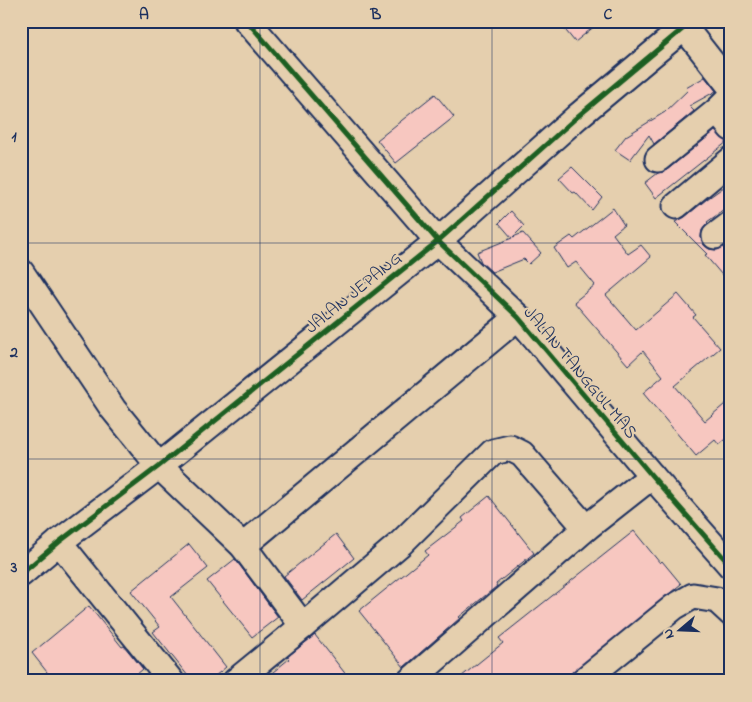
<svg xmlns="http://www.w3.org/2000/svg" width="752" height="702" font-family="'Indie Flower',sans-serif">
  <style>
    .building { fill: #f7c7c0; stroke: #1b2f5e }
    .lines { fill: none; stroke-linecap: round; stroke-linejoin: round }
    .minor-casing { stroke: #1b2f5e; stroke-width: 29 }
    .minor { stroke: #e5cfae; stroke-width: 25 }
    .cycleway-casing { stroke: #e5cfae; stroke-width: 8 }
    .cycleway { stroke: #1b5e20; stroke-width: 5 }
    .grid { fill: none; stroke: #1b2f5e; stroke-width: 1; stroke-opacity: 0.55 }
    .labels { text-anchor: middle; stroke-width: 4; stroke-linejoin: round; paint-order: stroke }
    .street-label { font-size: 18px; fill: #1b2f5e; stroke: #e5cfae }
    .neatline { fill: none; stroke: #1b2f5e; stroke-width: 2 }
    .grid-label { font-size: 16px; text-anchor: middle; font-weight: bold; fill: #1b2f5e }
  </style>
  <rect width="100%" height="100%" fill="#e5cfae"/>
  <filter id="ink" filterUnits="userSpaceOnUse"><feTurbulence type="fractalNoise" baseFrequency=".02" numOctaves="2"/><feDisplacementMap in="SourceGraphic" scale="10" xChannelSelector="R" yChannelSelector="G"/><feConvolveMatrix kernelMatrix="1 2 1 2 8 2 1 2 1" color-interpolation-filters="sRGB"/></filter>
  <g filter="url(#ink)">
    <!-- building -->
    <g class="building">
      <path d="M558 21H601L575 42Z"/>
      <path d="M705 77 716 91 689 106 694 111 654 144 649 135 630 160 615 150 626 136 665 112 688 90 686 88Z"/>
      <path d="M435 94 454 117 396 163 377 140Z"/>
      <path d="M715 131 727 142 656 198 645 183 658 173 667 170Z"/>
      <path d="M572 167 602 197 592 210 575 192 573 193 559 178Z"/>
      <path d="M731 182V205L707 222 708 223 702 230 701 237 703 244 709 249 717 250 726 246 731 251V268L722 275 705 255 707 254 675 222 685 217 707 199Z"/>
      <path d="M613 208 624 225 613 234 628 254 641 245 651 257 606 295 636 330 678 294 696 315 693 317 720 348 675 386 705 421 731 399V435L719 445 715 440 696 456 643 393 663 376 643 351 628 365 574 302 595 285 576 262 567 268 554 248 571 236 574 239Z"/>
      <path d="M511 211 524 226 513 237 523 233 541 253 529 264 524 259 492 272 481 262 477 252 512 238 499 223Z"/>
      <path d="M489 496 534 553 496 584 497 586 459 617 460 618 404 667 359 611 428 555 425 551 464 521 462 518Z"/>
      <path d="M634 531 660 563 662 561 681 584 562 681H456L503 643 499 638Z"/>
      <path d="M336 534 354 558 302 600 284 576Z"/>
      <path d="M189 544 208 568 171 597 226 667 209 681H192L153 632 160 627 131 591Z"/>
      <path d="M235 559 278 617 252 637 207 581Z"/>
      <path d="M89 606 122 647 124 646 143 669 129 681H54L32 653Z"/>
      <path d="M315 635 351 681H262L289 659 287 657Z"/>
    </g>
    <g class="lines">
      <!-- minor casing -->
      <g class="minor-casing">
        <g id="minor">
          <path d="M247 21 438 241 518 317 652 476 731 566"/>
          <path d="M684 27 731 87"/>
          <path d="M729 99 717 111 731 128"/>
          <path d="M658 159 717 111"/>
          <path d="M676 206 731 160"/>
          <path d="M715 236 731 224"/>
          <path d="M21 272 113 409 159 466 243 546 303 626"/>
          <path d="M59 542 171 681"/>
          <path d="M243 546 518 317"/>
          <path d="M21 574 59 542 159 466 438 241 577 117 692 21"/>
          <path d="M236 681 303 626 401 543 493 452 510 448 522 454 586 528"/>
          <path d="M410 681 586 528 652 476"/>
          <path d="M583 681 674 607 693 596 717 600 731 613"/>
        </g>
      </g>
      <!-- minor -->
      <use href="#minor" class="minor"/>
      <!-- cycleway casing -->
      <g class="cycleway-casing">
        <g id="cycleway">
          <path d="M247 21 438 241 518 317 652 476 731 566"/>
          <path d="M21 574 59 542 159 466 438 241 577 117 692 21"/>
        </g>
      </g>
      <!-- cycleway -->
      <use href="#cycleway" class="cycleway"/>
    </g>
  </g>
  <!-- grid -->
  <path class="grid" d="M260 21V681M492 21V681M21 243H731M21 459H731"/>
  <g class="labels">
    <!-- street labels -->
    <g class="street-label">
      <text transform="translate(353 292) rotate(-39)" y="6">JALAN JEPANG</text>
      <text transform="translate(581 372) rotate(50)" y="6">JALAN TANGGUL MAS</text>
    </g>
  </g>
  <!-- margin -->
  <rect width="752" height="702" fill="none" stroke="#e5cfae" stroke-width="55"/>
  <!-- north arrow -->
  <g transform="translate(680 630) rotate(251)" stroke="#e5cfae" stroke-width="4" paint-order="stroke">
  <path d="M0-4L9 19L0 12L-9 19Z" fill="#1b2f5e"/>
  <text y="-8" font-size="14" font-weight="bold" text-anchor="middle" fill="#1b2f5e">N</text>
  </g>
  <rect x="28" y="28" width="696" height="646" class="neatline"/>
  <g class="grid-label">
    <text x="144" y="19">A</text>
    <text x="376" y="19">B</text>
    <text x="608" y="19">C</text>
    <text x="14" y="141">1</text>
    <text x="14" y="357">2</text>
    <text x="14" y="572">3</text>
  </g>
</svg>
